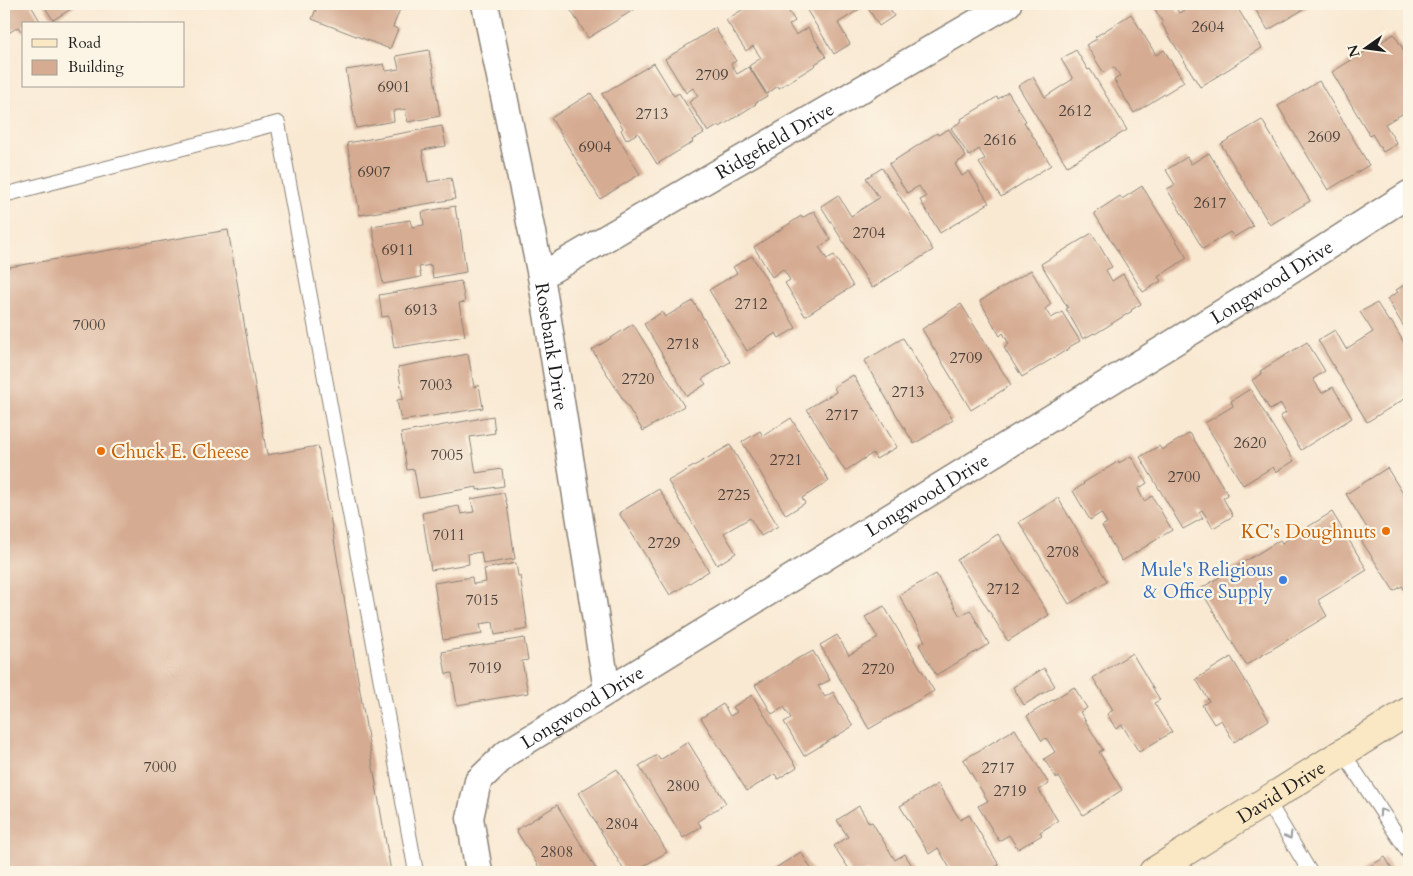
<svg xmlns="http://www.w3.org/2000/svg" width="1413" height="876" font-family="Cardo,serif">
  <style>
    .building { fill: #d5ab92 }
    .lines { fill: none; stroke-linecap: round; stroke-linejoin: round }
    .service-casing { stroke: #8a8278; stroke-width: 16 }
    .minor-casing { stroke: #8a8278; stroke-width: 29 }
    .secondary-casing { stroke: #8a8278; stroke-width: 30 }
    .service { stroke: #fff; stroke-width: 14 }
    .minor { stroke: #fff; stroke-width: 26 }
    .secondary { stroke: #fae7c3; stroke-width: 28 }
    .oneway { stroke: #999 }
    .food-dot { fill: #e8710a; stroke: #fcf5e5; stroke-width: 2 }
    .shop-dot { fill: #3f7fe0; stroke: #fcf5e5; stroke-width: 2 }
    .labels { text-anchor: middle; stroke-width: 4.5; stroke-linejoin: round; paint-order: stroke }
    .number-label { font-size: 16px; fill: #4a403a }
    .street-label { font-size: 19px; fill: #1c1c1c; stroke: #fcf5e5 }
    .food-label { font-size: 19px; fill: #c56008; stroke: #fcf5e5; text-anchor: start }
    .shop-label { font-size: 19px; fill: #366cbe; stroke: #fcf5e5; text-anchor: end }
  </style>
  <rect width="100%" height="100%" fill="#fcf5e5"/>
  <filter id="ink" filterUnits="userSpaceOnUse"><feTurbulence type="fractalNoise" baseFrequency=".02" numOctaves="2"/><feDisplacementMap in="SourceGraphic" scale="10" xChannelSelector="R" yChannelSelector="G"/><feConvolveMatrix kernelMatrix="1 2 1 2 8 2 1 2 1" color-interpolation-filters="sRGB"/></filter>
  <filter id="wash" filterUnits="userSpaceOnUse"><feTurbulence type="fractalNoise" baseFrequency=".0096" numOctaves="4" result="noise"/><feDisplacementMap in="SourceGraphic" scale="20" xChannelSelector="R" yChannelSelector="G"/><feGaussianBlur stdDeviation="1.12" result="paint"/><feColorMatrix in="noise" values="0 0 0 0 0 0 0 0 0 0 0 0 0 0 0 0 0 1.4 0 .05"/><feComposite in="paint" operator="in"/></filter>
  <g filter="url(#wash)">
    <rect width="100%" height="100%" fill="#f9e9d3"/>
    <g id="blocks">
      <!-- building -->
      <g class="building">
        <path d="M4 4H30L40 21 36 24H24V31L22 32 18 27 4 36Z"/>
        <path d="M43 4H79L53 20Z"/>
        <path d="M318 4H402L393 27 398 29 390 49 312 19Z"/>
        <path d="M567 4H643L588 38Z"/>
        <path d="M751 4H784L795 21 789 25 796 35 808 28 826 57 815 64 816 65 779 88 778 86 767 94 749 66 761 58 753 46 746 51 726 20Z"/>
        <path d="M803 4H887L894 16 879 26 866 5 838 23 850 44 834 54Z"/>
        <path d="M1152 4H1173L1179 13 1195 4H1235L1262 48 1200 87 1162 24 1163 23Z"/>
        <path d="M1252 4H1313L1268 30Z"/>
        <path d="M1131 14 1156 55 1164 50 1184 82 1134 113 1114 80 1120 76 1114 67 1104 73 1086 45 1097 39 1095 37Z"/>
        <path d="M715 28 736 61 731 64 737 74 749 67 767 96 755 103 756 104 720 127 719 125 708 132 689 102 698 96 693 88 686 93 665 59Z"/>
        <path d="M1394 34 1409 59V110L1385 124 1397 144 1383 152 1372 134 1370 136 1332 72Z"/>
        <path d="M429 50 431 63H432L440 116 408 122 405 109 393 111 394 121 356 128 346 70 384 64 386 71 399 69 396 56Z"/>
        <path d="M1076 50 1088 70 1090 69 1127 130 1067 166 1018 86 1033 77 1045 97 1073 79 1061 59Z"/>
        <path d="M654 63 674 96 679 93 704 133 692 140 693 142 657 164 638 133 626 140 621 130 623 128 602 94Z"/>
        <path d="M1319 81 1369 165 1328 190 1278 106Z"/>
        <path d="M1008 92 1026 121 1024 122 1051 165 1001 197 979 163 985 159 979 149 969 156 951 128 962 121 961 119 997 97 998 99Z"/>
        <path d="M591 93 640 174 600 199 551 118Z"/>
        <path d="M1262 120 1310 201 1270 225 1221 144Z"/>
        <path d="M442 126 446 146 422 150 428 182 451 178 455 199 360 215 347 143Z"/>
        <path d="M949 129 966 157 955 164 962 176 969 171 989 203 940 233 920 200 926 197 919 186 907 193 889 164 937 133 938 135Z"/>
        <path d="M1209 153 1253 226 1234 237 1230 232 1203 249 1167 189 1175 185 1166 170 1187 157 1191 164Z"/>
        <path d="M882 168 933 250 872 288 821 206 838 195 851 216 879 198 866 178Z"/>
        <path d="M1142 186 1187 258 1158 277 1161 281 1143 292 1094 213 1120 196 1122 199Z"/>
        <path d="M455 206 457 219H459L466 272 433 278 431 265 419 267 421 277 383 284 372 226 410 220 412 227 424 225 422 212Z"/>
        <path d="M814 211 831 240 819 247 827 259 834 255 853 286 805 316 785 283 790 280 783 269 772 277 754 247 801 216 802 218Z"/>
        <path d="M228 230 267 455 318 446 391 872H9L4 839V268Z"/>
        <path d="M1092 233 1112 267 1106 270 1112 281 1123 274 1141 304 1131 310 1132 311 1095 334 1094 333 1083 339 1066 309 1068 308 1041 264Z"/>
        <path d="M752 256 796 328 779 338 776 333 747 351 709 290 737 273 733 267Z"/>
        <path d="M1031 270 1051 304 1045 309 1051 318 1062 312 1080 341 1069 347 1070 348 1022 377 1004 348 1009 344 1003 333 1000 336 980 301Z"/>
        <path d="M461 281 465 302 459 303 465 336 394 348 389 316 382 317 379 295Z"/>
        <path d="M1409 282V324L1404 327 1387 299 1398 292 1396 290Z"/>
        <path d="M693 301 730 362 702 379 706 384 687 396 644 324 662 312 665 317Z"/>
        <path d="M1377 303 1389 322 1391 321 1409 351V396L1367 422 1318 340 1335 330 1346 349 1373 332 1360 312Z"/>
        <path d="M961 304 1011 385 971 410 922 329Z"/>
        <path d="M633 324 684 406 643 431 592 350Z"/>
        <path d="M903 338 953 420 914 444 864 361Z"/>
        <path d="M1307 342 1325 371 1313 379 1322 393 1333 387 1352 418 1301 450 1280 416 1286 413 1281 404 1270 410 1252 380 1262 374 1260 371Z"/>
        <path d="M468 354 474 387 479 385 483 408 401 421 397 400 403 399 398 367Z"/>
        <path d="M853 375 897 447 876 459 873 453 845 471 807 409 836 392 834 387Z"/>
        <path d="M1250 389 1294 461 1276 472 1273 467 1243 485 1205 423 1233 406 1231 401Z"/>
        <path d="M493 416 495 433 470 437 476 473 502 469 504 486 477 490V487L419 497 414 469 407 470 401 433Z"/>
        <path d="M791 418 829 481 802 498 805 503 786 515 742 442 760 431 763 436Z"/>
        <path d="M1190 433 1228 495 1223 498 1233 516 1213 528 1202 510 1199 512 1203 518 1183 529 1140 457 1159 446 1162 450Z"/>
        <path d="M730 445 778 526 761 536 750 518 724 533 736 553 717 565 668 481Z"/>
        <path d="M1131 456 1147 483 1138 489 1144 501 1152 496 1172 530 1122 561 1102 526 1107 523 1101 513 1090 520 1073 491 1084 484 1083 483 1119 461V463Z"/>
        <path d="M1387 468 1409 503V597L1402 586 1394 591 1357 534 1367 528 1346 494Z"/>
        <path d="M659 489 709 571 670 595 619 513Z"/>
        <path d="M504 493 507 505 515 559 483 564 481 552 468 554 469 564 431 570 422 513 459 506 461 514 474 512 471 499Z"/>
        <path d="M1058 498 1107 581 1069 604 1019 522Z"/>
        <path d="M1332 512 1367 570 1318 600 1327 616 1246 665 1200 589 1280 540 1282 543Z"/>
        <path d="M998 534 1049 615 1008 641 957 560Z"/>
        <path d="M516 563 518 576H520L528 629 495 635 493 622 480 624 482 634 443 640 434 583 472 577 473 584 486 582 484 569Z"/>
        <path d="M936 574 960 616 970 610 989 644 936 675 919 645 925 641 899 595Z"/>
        <path d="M884 606 934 691 869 729 820 645 837 635 849 655 878 638 865 617Z"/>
        <path d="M524 638 528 660 522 661 528 693 457 705 452 673 446 674 442 652Z"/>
        <path d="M813 651 830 680 818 686 825 697 833 692 853 726 804 756 784 722 791 718 784 707 772 714 755 685 802 656V657Z"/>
        <path d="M1132 653 1160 700 1154 703 1172 732 1139 752 1122 725 1116 729 1107 714 1113 710 1093 678Z"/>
        <path d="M1231 657 1269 720 1234 742 1221 720 1214 724 1202 705 1209 701 1196 679Z"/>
        <path d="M1044 668 1055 686 1024 705 1013 687Z"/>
        <path d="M1074 687 1087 708 1080 712 1103 750 1099 752 1122 790 1083 815 1059 777 1057 779 1044 759 1055 752 1046 738 1042 741 1027 716Z"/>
        <path d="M752 695 797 767 778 779 775 774 747 791 701 718 723 704 730 716 737 712 733 707Z"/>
        <path d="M1015 729 1049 784 1039 790 1058 821 1040 832 1042 835 1018 849 1009 835 999 841 978 806 988 801 963 760Z"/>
        <path d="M688 742 726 803 698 821 701 827 683 838 639 766 657 755 660 760Z"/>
        <path d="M617 769 667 852 634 872H625L578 793Z"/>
        <path d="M938 784 960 820 969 815 999 865 987 872H952L938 848 929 854 900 806Z"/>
        <path d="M557 805 598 872H542L516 830Z"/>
        <path d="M859 806 869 823 872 822 895 860 905 854 916 872H851L834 846 848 837 837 820Z"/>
        <path d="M801 852 813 872H769Z"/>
        <path d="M1385 857 1394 872H1361Z"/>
      </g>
    </g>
  </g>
  <g filter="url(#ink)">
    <use href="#blocks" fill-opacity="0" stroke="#8a8278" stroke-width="1"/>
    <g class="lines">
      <!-- service casing -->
      <g class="service-casing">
        <g id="service">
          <path d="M4 195 278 123 416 872"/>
          <path d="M1343 753 1409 853"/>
          <path d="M1267 800 1310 872"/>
        </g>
      </g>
      <!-- minor casing -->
      <g class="minor-casing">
        <g id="minor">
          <path id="s1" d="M485 4 541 276 607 690"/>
          <path id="s2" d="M541 276 1008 4"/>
          <path id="s3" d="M479 872 470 818 478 781 507 753 1267 285 1409 194"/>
        </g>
      </g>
      <!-- secondary casing -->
      <g class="secondary-casing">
        <g id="secondary">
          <path id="s4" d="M1153 872 1409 711"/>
        </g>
      </g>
      <!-- service -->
      <use href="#service" class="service"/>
      <!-- minor -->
      <use href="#minor" class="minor"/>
      <!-- secondary -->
      <use href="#secondary" class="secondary"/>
    </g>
    <!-- one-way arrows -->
    <defs><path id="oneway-chevron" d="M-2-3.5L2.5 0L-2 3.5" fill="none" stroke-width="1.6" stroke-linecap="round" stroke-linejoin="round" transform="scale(1.25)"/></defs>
    <g class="oneway">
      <use href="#oneway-chevron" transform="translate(1382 812) rotate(-124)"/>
      <use href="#oneway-chevron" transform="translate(1289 836) rotate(59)"/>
    </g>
  </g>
  <!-- markers -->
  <g class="food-dot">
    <circle cx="101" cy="451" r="5"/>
    <circle cx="1386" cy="531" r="5"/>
  </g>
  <circle class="shop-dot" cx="1283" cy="580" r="5"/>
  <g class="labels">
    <!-- number labels -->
    <g class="number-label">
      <text x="1208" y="32">2604</text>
      <text x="712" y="80">2709</text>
      <text x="394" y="92">6901</text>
      <text x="1075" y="116">2612</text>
      <text x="652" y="119">2713</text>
      <text x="1324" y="142">2609</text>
      <text x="1000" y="145">2616</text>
      <text x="595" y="152">6904</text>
      <text x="374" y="177">6907</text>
      <text x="1210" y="208">2617</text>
      <text x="869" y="238">2704</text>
      <text x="398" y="255">6911</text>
      <text x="751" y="309">2712</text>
      <text x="421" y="315">6913</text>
      <text x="89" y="330">7000</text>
      <text x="683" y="349">2718</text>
      <text x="966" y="363">2709</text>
      <text x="638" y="384">2720</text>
      <text x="436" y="390">7003</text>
      <text x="908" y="397">2713</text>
      <text x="842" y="420">2717</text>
      <text x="1250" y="448">2620</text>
      <text x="447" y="460">7005</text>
      <text x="786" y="465">2721</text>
      <text x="1184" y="482">2700</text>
      <text x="734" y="500">2725</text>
      <text x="449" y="540">7011</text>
      <text x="664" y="548">2729</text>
      <text x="1063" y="557">2708</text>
      <text x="1003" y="594">2712</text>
      <text x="482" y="605">7015</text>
      <text x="485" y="673">7019</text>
      <text x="878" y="674">2720</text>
      <text x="160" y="772">7000</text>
      <text x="998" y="773">2717</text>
      <text x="683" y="791">2800</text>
      <text x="1010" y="796">2719</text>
      <text x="622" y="829">2804</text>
      <text x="557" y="857">2808</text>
    </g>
    <!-- street labels -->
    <g class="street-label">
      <text dy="7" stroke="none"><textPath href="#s2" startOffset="270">Ridgefield Drive</textPath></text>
      <text dy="7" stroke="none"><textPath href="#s3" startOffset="1031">Longwood Drive</textPath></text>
      <text dy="7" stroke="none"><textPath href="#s1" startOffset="349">Rosebank Drive</textPath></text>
      <text dy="7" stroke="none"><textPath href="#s3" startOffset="626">Longwood Drive</textPath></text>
      <text dy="7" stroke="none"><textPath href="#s3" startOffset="221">Longwood Drive</textPath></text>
      <text dy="7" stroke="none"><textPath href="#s4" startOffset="151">David Drive</textPath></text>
    </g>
    <!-- food labels -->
    <g class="food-label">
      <text x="111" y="458">Chuck E. Cheese</text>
      <text x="1376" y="538" text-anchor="end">KC's Doughnuts</text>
    </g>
    <!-- shop labels -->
    <g class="shop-label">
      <text x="1273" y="576">Mule's Religious<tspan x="1273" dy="22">&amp; Office Supply</tspan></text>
    </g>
  </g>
  <!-- margin -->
  <rect width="1413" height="876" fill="none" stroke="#fcf5e5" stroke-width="20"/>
  <!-- legend -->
  <rect x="22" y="22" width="162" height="65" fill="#fcf5e5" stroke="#a29e95"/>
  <rect x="32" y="39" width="25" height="8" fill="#fae7c3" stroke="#a29e95"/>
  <text x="68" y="48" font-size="15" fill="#1c1c1c">Road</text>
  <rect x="32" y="60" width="25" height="15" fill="#d5ab92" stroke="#a29e95"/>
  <text x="68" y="72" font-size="15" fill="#1c1c1c">Building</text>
  <!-- north arrow -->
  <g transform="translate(1366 48) rotate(256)" stroke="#fcf5e5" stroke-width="4" paint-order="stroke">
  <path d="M0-4L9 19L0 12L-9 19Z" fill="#1c1c1c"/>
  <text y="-8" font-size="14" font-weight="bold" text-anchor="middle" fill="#1c1c1c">N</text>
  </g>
</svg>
